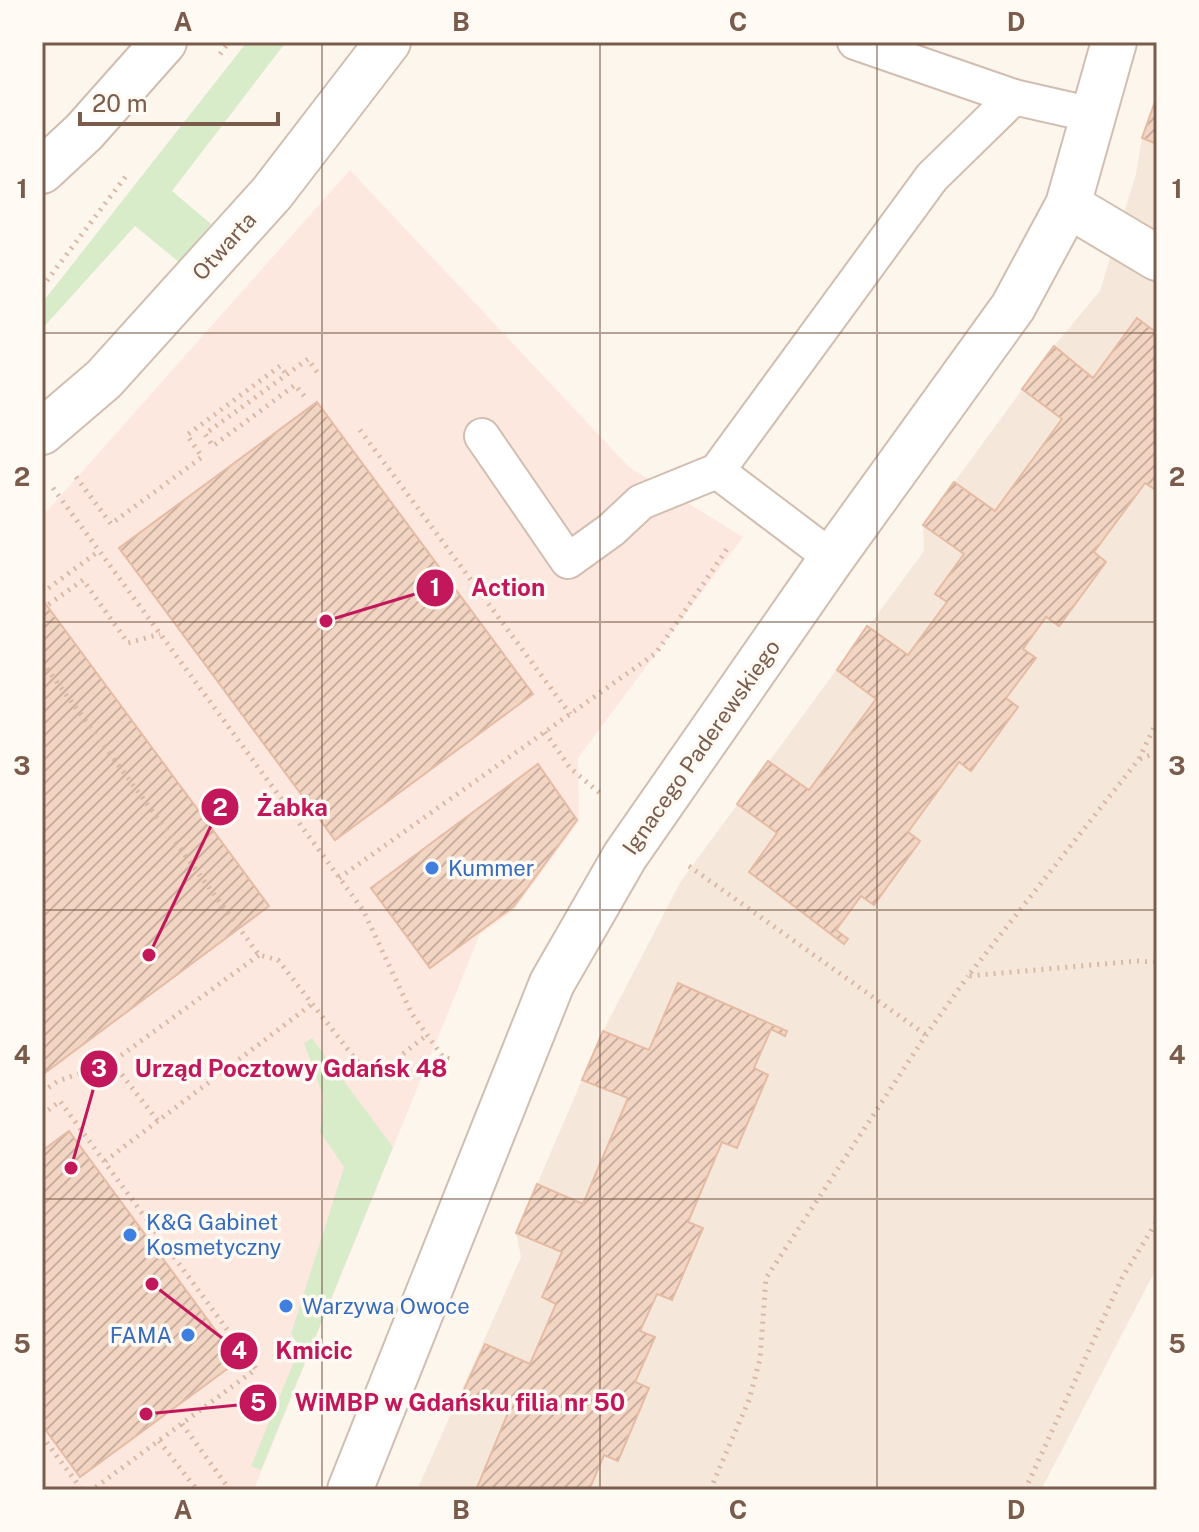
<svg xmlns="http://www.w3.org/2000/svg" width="1199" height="1532" font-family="'Public Sans',sans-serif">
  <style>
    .residential { fill: #f5e8da }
    .commercial { fill: #fde8e0 }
    .green { fill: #d8ecc9 }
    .building { fill: url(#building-hatch); stroke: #e6bba3; stroke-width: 2 }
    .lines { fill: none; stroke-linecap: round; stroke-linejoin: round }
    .lane-casing { stroke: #d1beb0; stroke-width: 38 }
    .street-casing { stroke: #d1beb0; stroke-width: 48 }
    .path { stroke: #d9b8a5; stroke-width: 5; stroke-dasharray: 2 6; stroke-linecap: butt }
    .lane { stroke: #fff; stroke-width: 34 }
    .street { stroke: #fff; stroke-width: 44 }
    .grid { fill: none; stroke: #7a5c4d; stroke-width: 2; stroke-opacity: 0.55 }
    .shop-dot { fill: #3f7fe0; stroke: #fffaf3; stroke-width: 3 }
    .labels { text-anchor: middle; stroke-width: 7; stroke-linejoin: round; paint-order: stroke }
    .street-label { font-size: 22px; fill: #7a5c4d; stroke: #fffaf3 }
    .shop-label { font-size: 22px; fill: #366cbe; stroke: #fffaf3; text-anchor: start }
    .leader { fill: none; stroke: #c2185b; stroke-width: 3 }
    .callout-dot { fill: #c2185b; stroke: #fffaf3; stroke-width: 3 }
    .mark-label { font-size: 24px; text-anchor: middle; font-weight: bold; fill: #fff }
    .callout-label { font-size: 24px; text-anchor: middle; font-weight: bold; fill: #c2185b; stroke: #fffaf3; stroke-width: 7; stroke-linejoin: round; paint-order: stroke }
    .neatline { fill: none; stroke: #7a5c4d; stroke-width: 3 }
    .grid-label { font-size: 26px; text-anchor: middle; font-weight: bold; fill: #7a5c4d }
  </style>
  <defs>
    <pattern id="building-hatch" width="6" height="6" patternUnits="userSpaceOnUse" patternTransform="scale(2)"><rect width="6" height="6" fill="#f3d5c3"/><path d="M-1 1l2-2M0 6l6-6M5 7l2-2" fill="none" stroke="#cab0a1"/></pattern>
  </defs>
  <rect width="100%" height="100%" fill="#fdf6ec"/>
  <!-- residential -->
  <path class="residential" d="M1157 96V1267L1041 1490H417L521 1257 516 1233 603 1031 681 881 924 551 923 525 1054 346 1100 291 1136 174 1142 138Z"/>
  <!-- commercial -->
  <path class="commercial" d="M350 170 629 467 743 537 578 758 579 821 514 910 480 934 255 1487 235 1490H42V514L48 510Z"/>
  <!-- green -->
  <g class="green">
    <path d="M247 42H286L172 191 211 224 179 262 135 226 42 329V303Z"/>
    <path d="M312 1038 393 1147 261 1470 251 1466 300 1347 291 1334 344 1167 320 1132 323 1096 304 1043Z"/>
  </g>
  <!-- building -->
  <g class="building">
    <path d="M1157 96V144L1142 138Z"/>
    <path d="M1137 318 1157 333V491L1145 483 1094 552 1106 562 1059 626 1046 617 1023 649 1036 658 1006 698 1018 707 971 771 959 762 908 832 920 841 874 905 861 896 836 930 848 939 844 944 749 872 777 833 737 804 768 761 809 790 876 699 837 670 867 626 908 655 947 602 935 594 964 554 923 525 954 482 995 511 1062 419 1022 389 1054 346 1093 378Z"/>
    <path d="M317 402 533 694 335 840 119 548Z"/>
    <path d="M45 603 269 906 42 1075V605Z"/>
    <path d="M538 764 577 820 514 906 430 968 371 888Z"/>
    <path d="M678 983 787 1031 785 1036 771 1029 754 1068 768 1075 737 1148 722 1142 688 1222 703 1228 672 1300 657 1294 640 1331 655 1337 635 1382 649 1388 618 1461 604 1455 589 1490H476L508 1413 463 1392 485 1344 530 1364 556 1304 542 1297 562 1252 516 1233 537 1184 583 1204 628 1098 582 1080 603 1031 649 1050Z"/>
    <path d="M69 1131 238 1361 80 1477 42 1425V1151Z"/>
  </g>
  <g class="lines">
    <!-- lane casing -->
    <g class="lane-casing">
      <g id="lane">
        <path d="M855 42 1014 97 1093 115"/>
        <path d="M482 436 568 561 611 530 641 502 717 471 932 177 1014 97"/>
        <path d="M717 471 832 558"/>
      </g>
    </g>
    <!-- street casing -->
    <g class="street-casing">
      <g id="street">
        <path d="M42 171 84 132 164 42"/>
        <path d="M1068 205 1157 258"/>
        <path d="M42 432 104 379 272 193 388 42"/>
        <path d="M350 1490 552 983 625 856 832 558 1013 307 1068 205 1114 42"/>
      </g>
    </g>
    <!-- path -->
    <g class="path">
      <path d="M220 54 229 42"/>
      <path d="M42 287 126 176"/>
      <path d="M304 396 295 385 213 446 205 434 308 359 319 375"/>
      <path d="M360 430 570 714"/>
      <path d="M76 477 111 524 202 457 187 435 280 366 286 374"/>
      <path d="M53 488 363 910 412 1014 443 1057 451 1059"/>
      <path d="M42 593 99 551"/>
      <path d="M42 609 83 580 128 643 160 634"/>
      <path d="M42 662 259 955 278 960 371 1079 427 1035"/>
      <path d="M1157 721 1139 759 968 976 1137 961 1157 962"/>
      <path d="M545 732 570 768 601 794"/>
      <path d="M1140 759 1157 752"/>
      <path d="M689 866 926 1035"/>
      <path d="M339 878 656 653 729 546"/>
      <path d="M112 1062 158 1121"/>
      <path d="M42 1092 58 1081 112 1062 259 955"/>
      <path d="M42 1115 60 1101 256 1369 92 1490"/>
      <path d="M105 1161 312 1004"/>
      <path d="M182 1424 230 1490"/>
      <path d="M42 1436 82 1490"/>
      <path d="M159 1441 197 1490"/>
      <path d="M710 1490 749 1400 760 1359 766 1278 926 1035 968 976"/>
      <path d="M1025 1490 1122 1278 1157 1221"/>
    </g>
    <!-- lane -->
    <use href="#lane" class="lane"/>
    <!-- street -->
    <use href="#street" class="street"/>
  </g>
  <!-- grid -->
  <path class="grid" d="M322 42V1490M600 42V1490M877 42V1490M42 333H1157M42 622H1157M42 910H1157M42 1199H1157"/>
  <!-- markers -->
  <g class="shop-dot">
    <circle cx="432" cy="868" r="8"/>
    <circle cx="130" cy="1235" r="8"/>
    <circle cx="286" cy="1306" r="8"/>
    <circle cx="188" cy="1335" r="8"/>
  </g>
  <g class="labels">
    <!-- street labels -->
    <g class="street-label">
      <text transform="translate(224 246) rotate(-48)" y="8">Otwarta</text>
      <text transform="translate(701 747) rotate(-55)" y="8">Ignacego Paderewskiego</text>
    </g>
    <!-- shop labels -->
    <g class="shop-label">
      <text x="448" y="876">Kummer</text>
      <text x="146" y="1230">K&amp;G Gabinet<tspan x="146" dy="25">Kosmetyczny</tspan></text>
      <text x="302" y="1314">Warzywa Owoce</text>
      <text x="172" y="1343" text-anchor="end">FAMA</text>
    </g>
  </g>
  <!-- callouts -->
  <path class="leader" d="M326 621L435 588M149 955L220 807M71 1168L99 1069M152 1284L239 1351M146 1414L258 1403"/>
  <g class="callout-dot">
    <circle cx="326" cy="621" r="8"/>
    <circle cx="149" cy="955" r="8"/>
    <circle cx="71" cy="1168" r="8"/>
    <circle cx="152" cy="1284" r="8"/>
    <circle cx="146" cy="1414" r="8"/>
    <circle cx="435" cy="588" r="20"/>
    <circle cx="220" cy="807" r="20"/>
    <circle cx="99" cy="1069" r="20"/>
    <circle cx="239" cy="1351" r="20"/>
    <circle cx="258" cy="1403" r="20"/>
  </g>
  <g class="mark-label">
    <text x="435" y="596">1</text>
    <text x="220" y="816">2</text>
    <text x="99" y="1077">3</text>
    <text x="239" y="1359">4</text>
    <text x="258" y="1411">5</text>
  </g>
  <g class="callout-label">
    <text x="508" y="596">Action</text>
    <text x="292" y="816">Żabka</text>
    <text x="291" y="1077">Urząd Pocztowy Gdańsk 48</text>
    <text x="314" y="1359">Kmicic</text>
    <text x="460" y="1411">WiMBP w Gdańsku filia nr 50</text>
  </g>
  <!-- border -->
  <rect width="1199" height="1532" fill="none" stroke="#fffaf3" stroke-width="88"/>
  <!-- scale -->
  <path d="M80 112v12h198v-12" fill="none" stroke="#7a5c4d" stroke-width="4"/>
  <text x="92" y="112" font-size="24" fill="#7a5c4d" stroke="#fffaf3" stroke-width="6" paint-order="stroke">20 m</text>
  <rect x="44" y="44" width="1111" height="1444" class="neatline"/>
  <g class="grid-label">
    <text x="183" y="31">A</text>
    <text x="461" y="31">B</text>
    <text x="738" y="31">C</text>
    <text x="1016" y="31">D</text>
    <text x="22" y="198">1</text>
    <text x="1177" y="198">1</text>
    <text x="22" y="486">2</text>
    <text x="1177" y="486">2</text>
    <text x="22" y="775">3</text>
    <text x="1177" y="775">3</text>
    <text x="22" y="1064">4</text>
    <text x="1177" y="1064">4</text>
    <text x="22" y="1353">5</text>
    <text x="1177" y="1353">5</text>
    <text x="183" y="1519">A</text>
    <text x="461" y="1519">B</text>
    <text x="738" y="1519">C</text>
    <text x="1016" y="1519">D</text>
  </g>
</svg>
